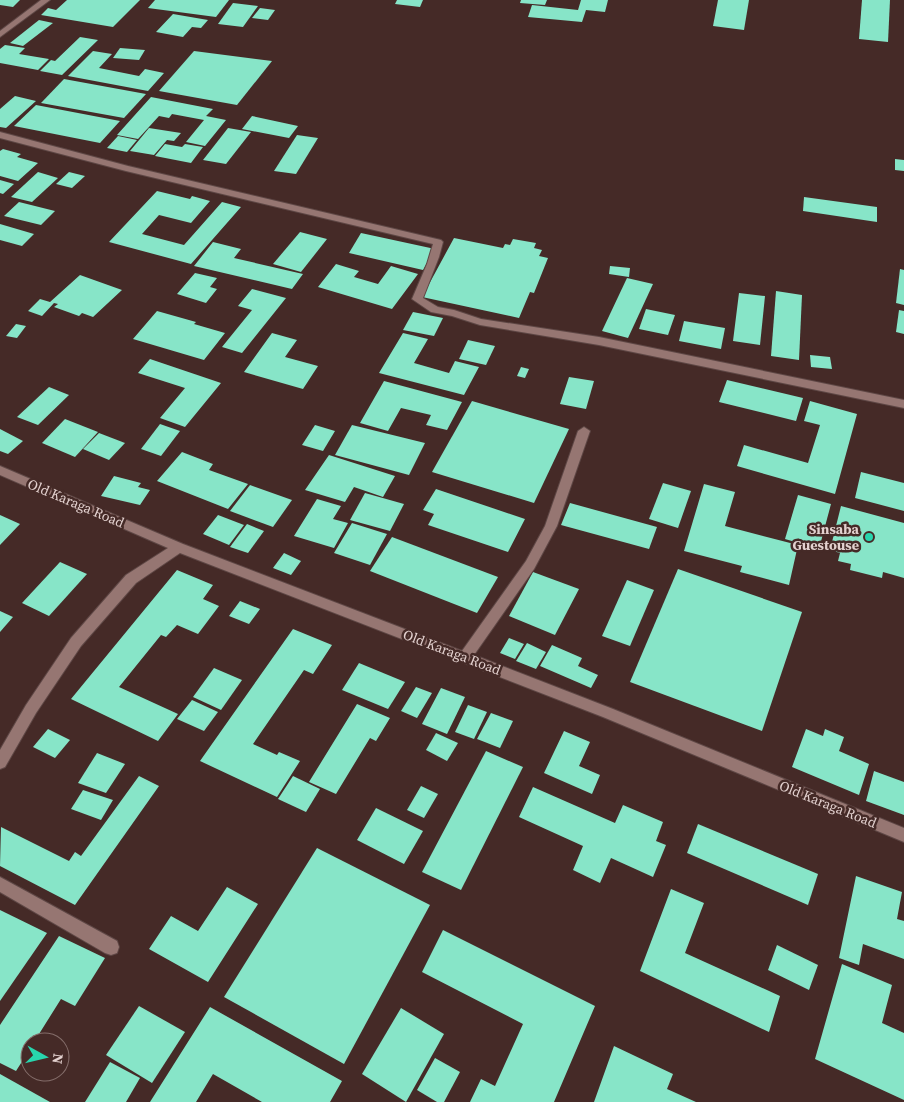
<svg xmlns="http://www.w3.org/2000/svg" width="904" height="1102" font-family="'Source Serif 4',serif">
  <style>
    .building { fill: #87e5c8 }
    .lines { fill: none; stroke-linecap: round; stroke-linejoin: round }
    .minor-casing { stroke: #5e4745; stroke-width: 2 }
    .minor { fill: #967672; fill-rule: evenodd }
    .poi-dot { fill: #28d5ad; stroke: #452a27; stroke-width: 2 }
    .labels { text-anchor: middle; stroke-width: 5; stroke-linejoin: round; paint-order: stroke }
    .street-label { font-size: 14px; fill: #e3d1cf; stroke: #452a27 }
    .poi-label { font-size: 14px; font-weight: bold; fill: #e3d1cf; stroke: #452a27; text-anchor: end }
  </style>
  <rect width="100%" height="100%" fill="#452a27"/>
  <!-- building -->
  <g class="building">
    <path d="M0 0H20L13 7 0 5Z"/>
    <path d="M67 0H140L113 27 41 15 48 8 56 10Z"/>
    <path d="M155 0H229L216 17 148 8Z"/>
    <path d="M397 0H423L420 7 395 4Z"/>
    <path d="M521 0H547L545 5 520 3Z"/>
    <path d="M581 0H608L605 12 586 10 582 22 528 17 532 5 578 10Z"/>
    <path d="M718 0H749L744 30 713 26Z"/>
    <path d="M862 0H890L888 42 859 39Z"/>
    <path d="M233 3 258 6 243 27 218 24Z"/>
    <path d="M260 8 275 10 268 20 252 18Z"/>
    <path d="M173 14 208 20 201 28 192 27 183 37 156 32Z"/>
    <path d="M39 20 53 23 23 46 10 43Z"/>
    <path d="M80 37 98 40 62 75 40 71 51 60 55 61Z"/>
    <path d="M5 45 25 48 19 54 49 59 38 70 0 63V49Z"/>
    <path d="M120 48 145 50 139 60 113 58Z"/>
    <path d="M93 51 112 54 99 68 139 76 145 69 164 73 148 91 68 76Z"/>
    <path d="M194 51 272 61 237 105 159 91Z"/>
    <path d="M64 79 146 94 124 118 41 103Z"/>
    <path d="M15 96 36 101 6 128 0 127V109Z"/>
    <path d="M151 97 213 109 206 116 226 120 205 146 186 142 204 120 172 114 169 118 159 116 138 139 117 135Z"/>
    <path d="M36 105 120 121 100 143 14 126Z"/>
    <path d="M252 116 298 126 289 138 242 129Z"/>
    <path d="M149 128 181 133 174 141 167 140 154 155 130 151Z"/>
    <path d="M228 128 251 132 226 164 203 160Z"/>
    <path d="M297 135 318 138 296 174 274 171Z"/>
    <path d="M118 136 137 140 127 152 107 148Z"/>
    <path d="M165 144 182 147 185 144 203 147 191 163 155 156Z"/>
    <path d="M3 149 21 154 17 157 38 163 18 181 0 176V151Z"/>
    <path d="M895 159 904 160V171L895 170Z"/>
    <path d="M38 172 58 178 32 202 11 197Z"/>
    <path d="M69 172 85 176 72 188 56 184Z"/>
    <path d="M0 180 14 184 3 194 0 193Z"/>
    <path d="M157 191 190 199 192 196 210 201 191 223 159 215 142 234 184 245 222 202 241 207 191 264 109 242Z"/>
    <path d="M804 197 877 207V222L803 211Z"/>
    <path d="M19 202 55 211 41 225 4 216Z"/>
    <path d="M0 224 34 234 22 246 0 240Z"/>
    <path d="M300 232 327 239 301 272 273 264Z"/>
    <path d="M361 233 435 249 423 270 349 253Z"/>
    <path d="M454 238 503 248 505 244 510 245 513 239 536 243 534 248 542 250 539 256 548 258 534 293 530 292 519 318 422 297Z"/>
    <path d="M213 242 241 249 234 258 303 274 292 289 194 266Z"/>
    <path d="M336 264 359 271 354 277 378 284 391 266 418 274 392 309 318 287Z"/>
    <path d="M610 266 630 268 629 277 609 274Z"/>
    <path d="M900 269 904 270V305L896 303Z"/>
    <path d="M195 273 217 278 210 287 217 289 206 303 177 294Z"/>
    <path d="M80 275 122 290 93 317 82 313 79 316 54 307 58 304 54 303 42 316 28 311 40 299 50 302Z"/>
    <path d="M627 278 653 284 628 338 602 331Z"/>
    <path d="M252 289 286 298 242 353 222 347 252 310 238 306Z"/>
    <path d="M776 291 802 295 799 360 771 356Z"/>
    <path d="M739 293 765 296 760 345 733 341Z"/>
    <path d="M646 309 675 315 668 335 639 329Z"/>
    <path d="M899 310 904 311V334L896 332Z"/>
    <path d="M157 311 196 322 194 324 225 333 204 360 133 339Z"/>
    <path d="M413 312 443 318 434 336 403 330Z"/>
    <path d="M684 321 725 328 721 349 679 341Z"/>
    <path d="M16 324 26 326 17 338 6 336Z"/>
    <path d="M272 333 297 340 285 357 318 366 303 389 244 372Z"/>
    <path d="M403 333 428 339 414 363 449 373 455 361 479 367 464 395 379 373Z"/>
    <path d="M468 340 495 346 486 365 459 359Z"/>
    <path d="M810 355 830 357 832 369 811 367Z"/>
    <path d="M150 359 221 383 185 427 160 418 185 388 138 373Z"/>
    <path d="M521 367 529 369 525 378 517 376Z"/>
    <path d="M569 377 594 381 586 409 560 404Z"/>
    <path d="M727 380 803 398 796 421 719 402Z"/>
    <path d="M384 381 462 402 447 430 426 425 431 415 401 408 388 431 360 423Z"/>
    <path d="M49 387 69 395 38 425 17 417Z"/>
    <path d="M472 401 569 429 534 503 432 472Z"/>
    <path d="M810 401 857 414 835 494 737 466 744 445 808 463 820 425 804 421Z"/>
    <path d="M65 419 98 432 75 457 42 443Z"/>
    <path d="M160 424 180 431 161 456 141 449Z"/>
    <path d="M315 425 335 431 323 451 302 445Z"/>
    <path d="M352 425 425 443 409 475 335 455Z"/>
    <path d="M0 429 23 441 8 454 0 451Z"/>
    <path d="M99 433 125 443 109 460 83 449Z"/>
    <path d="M182 452 213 464 209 470 248 484 228 509 157 481Z"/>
    <path d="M329 455 395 476 383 497 354 487 345 502 305 490Z"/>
    <path d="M861 472 904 483V511L855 498Z"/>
    <path d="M114 476 141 483 138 487 150 490 140 505 101 496Z"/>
    <path d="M663 483 691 491 678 528 649 519Z"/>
    <path d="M704 484 735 492 725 526 798 545 789 585 740 572 742 566 684 551Z"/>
    <path d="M250 485 292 500 273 527 230 511Z"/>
    <path d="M436 489 525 519 508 552 428 525 434 514 423 510Z"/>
    <path d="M365 493 404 504 390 531 350 520Z"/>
    <path d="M798 495 831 504 819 549 785 539Z"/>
    <path d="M317 499 341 506 333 519 348 523 334 548 294 536Z"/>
    <path d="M570 503 657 527 649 549 561 525Z"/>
    <path d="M841 506 904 523V578L883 572 882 578 850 570 851 564 838 561 840 553 830 550Z"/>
    <path d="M0 515 20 524 0 545Z"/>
    <path d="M218 515 244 525 229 545 203 534Z"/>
    <path d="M352 523 387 534 370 565 334 553Z"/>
    <path d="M247 524 264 531 248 553 230 547Z"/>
    <path d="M392 537 498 577 477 613 370 571Z"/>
    <path d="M284 553 301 561 291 575 273 568Z"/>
    <path d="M60 562 87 574 49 616 22 603Z"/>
    <path d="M678 569 802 612 762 731 630 682Z"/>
    <path d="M177 570 213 585 203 599 219 606 198 634 177 625 166 637 161 635 119 687 178 714 158 741 71 699Z"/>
    <path d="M533 572 579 589 555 635 509 616Z"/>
    <path d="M627 580 654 590 630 646 602 636Z"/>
    <path d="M240 601 260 609 249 624 229 616Z"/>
    <path d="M0 611 13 617 0 632Z"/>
    <path d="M293 629 332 645 313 674 304 670 253 744 277 755 279 752 300 761 277 797 200 761Z"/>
    <path d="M509 638 524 644 515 659 500 653Z"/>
    <path d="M527 643 546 652 536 669 516 661Z"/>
    <path d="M552 645 582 658 578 666 598 675 591 688 540 666Z"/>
    <path d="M359 663 405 682 388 709 342 690Z"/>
    <path d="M214 668 242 680 221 710 193 697Z"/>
    <path d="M416 687 432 693 417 718 401 711Z"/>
    <path d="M441 688 465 697 447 734 422 724Z"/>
    <path d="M192 700 218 712 204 731 177 719Z"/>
    <path d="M357 704 390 718 376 741 370 738 336 794 309 782Z"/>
    <path d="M468 705 487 712 474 739 455 732Z"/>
    <path d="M491 713 513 721 500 748 477 739Z"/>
    <path d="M48 729 70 740 55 758 33 747Z"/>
    <path d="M806 729 823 736 825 729 844 737 839 751 869 764 859 795 792 767Z"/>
    <path d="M564 731 590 742 579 766 600 775 592 794 544 773Z"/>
    <path d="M436 733 458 743 447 761 426 750Z"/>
    <path d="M486 751 523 767 461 890 422 872Z"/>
    <path d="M97 753 125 764 106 793 78 783Z"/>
    <path d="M874 771 904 782V815L866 801Z"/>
    <path d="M139 776 159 786 75 905 0 866 1 827 69 861 75 852 81 856Z"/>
    <path d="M293 776 320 789 306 812 278 799Z"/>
    <path d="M421 786 438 794 424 818 407 810Z"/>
    <path d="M533 787 615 823 623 805 663 822 656 841 666 845 653 877 611 858 600 883 573 870 583 846 519 817Z"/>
    <path d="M83 790 113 800 101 820 71 809Z"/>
    <path d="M376 808 423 831 404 864 357 840Z"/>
    <path d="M698 824 818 874 808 905 687 853Z"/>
    <path d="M317 848 430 905 344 1064 224 997Z"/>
    <path d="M856 876 902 892 897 919 904 921V959L863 944 859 965 839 958Z"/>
    <path d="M227 887 258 904 208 982 149 949 171 916 198 931Z"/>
    <path d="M671 889 704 903 685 953 780 996 769 1032 640 971Z"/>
    <path d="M0 910 47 933 0 1001Z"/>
    <path d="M443 930 595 1006 554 1102H470L481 1079 495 1086 523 1024 422 972Z"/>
    <path d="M59 936 105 958 75 1006 61 999 34 1042H30V1049L16 1071 0 1063V1025Z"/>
    <path d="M777 945 818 965 809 990 768 970Z"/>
    <path d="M842 964 892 985 882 1023 904 1033V1100L815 1059Z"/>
    <path d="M139 1006 185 1032 152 1083 106 1055Z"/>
    <path d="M210 1007 342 1081 330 1102H262L213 1074 196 1102H150Z"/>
    <path d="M401 1008 444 1034 406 1102 362 1074Z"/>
    <path d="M614 1046 673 1074 667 1089 696 1102H594Z"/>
    <path d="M435 1058 460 1072 444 1102H437L417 1090Z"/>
    <path d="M110 1062 140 1078 126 1102H85Z"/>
    <path d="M0 1074 50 1102H0Z"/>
  </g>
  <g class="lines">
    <!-- minor casing -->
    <g class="minor-casing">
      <g id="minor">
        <path d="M41 0H50L0 37V31Z"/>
        <path d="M0 132 128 166 441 240 443 242 439 257 423 298 438 307 454 310 481 319 599 337 904 400V408L599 345 480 325 452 316 431 312 412 299 427 264 433 244 126 171 0 138Z"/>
        <path d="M584 427 590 431 557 526 534 569 474 655 613 709 904 828V842L603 717 180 553 136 583 81 646 36 713 5 767 0 769V750L26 705 71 638 126 575 168 548 0 475V466L183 544 462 651 526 561 545 526 578 431Z"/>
        <path d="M0 877 117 941 119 947 117 953 111 955 105 953 0 892Z"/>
      </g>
    </g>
    <!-- minor -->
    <use href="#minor" class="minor"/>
  </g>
  <!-- markers -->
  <circle class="poi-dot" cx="869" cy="537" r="5"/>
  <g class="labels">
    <!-- street labels -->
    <g class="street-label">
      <text transform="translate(76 503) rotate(23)" y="5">Old Karaga Road</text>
      <text transform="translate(452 652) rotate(21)" y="5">Old Karaga Road</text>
      <text transform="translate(828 804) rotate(22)" y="5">Old Karaga Road</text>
    </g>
    <!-- poi labels -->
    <g class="poi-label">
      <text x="859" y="534">Sinsaba<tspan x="859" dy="16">Guestouse</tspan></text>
    </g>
  </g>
  <!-- north arrow -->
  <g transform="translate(45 1057) rotate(98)"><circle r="24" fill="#452a27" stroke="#846d6a"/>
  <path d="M0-4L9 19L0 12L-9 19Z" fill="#28d5ad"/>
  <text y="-8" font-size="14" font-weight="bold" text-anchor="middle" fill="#e3d1cf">N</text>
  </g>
</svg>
